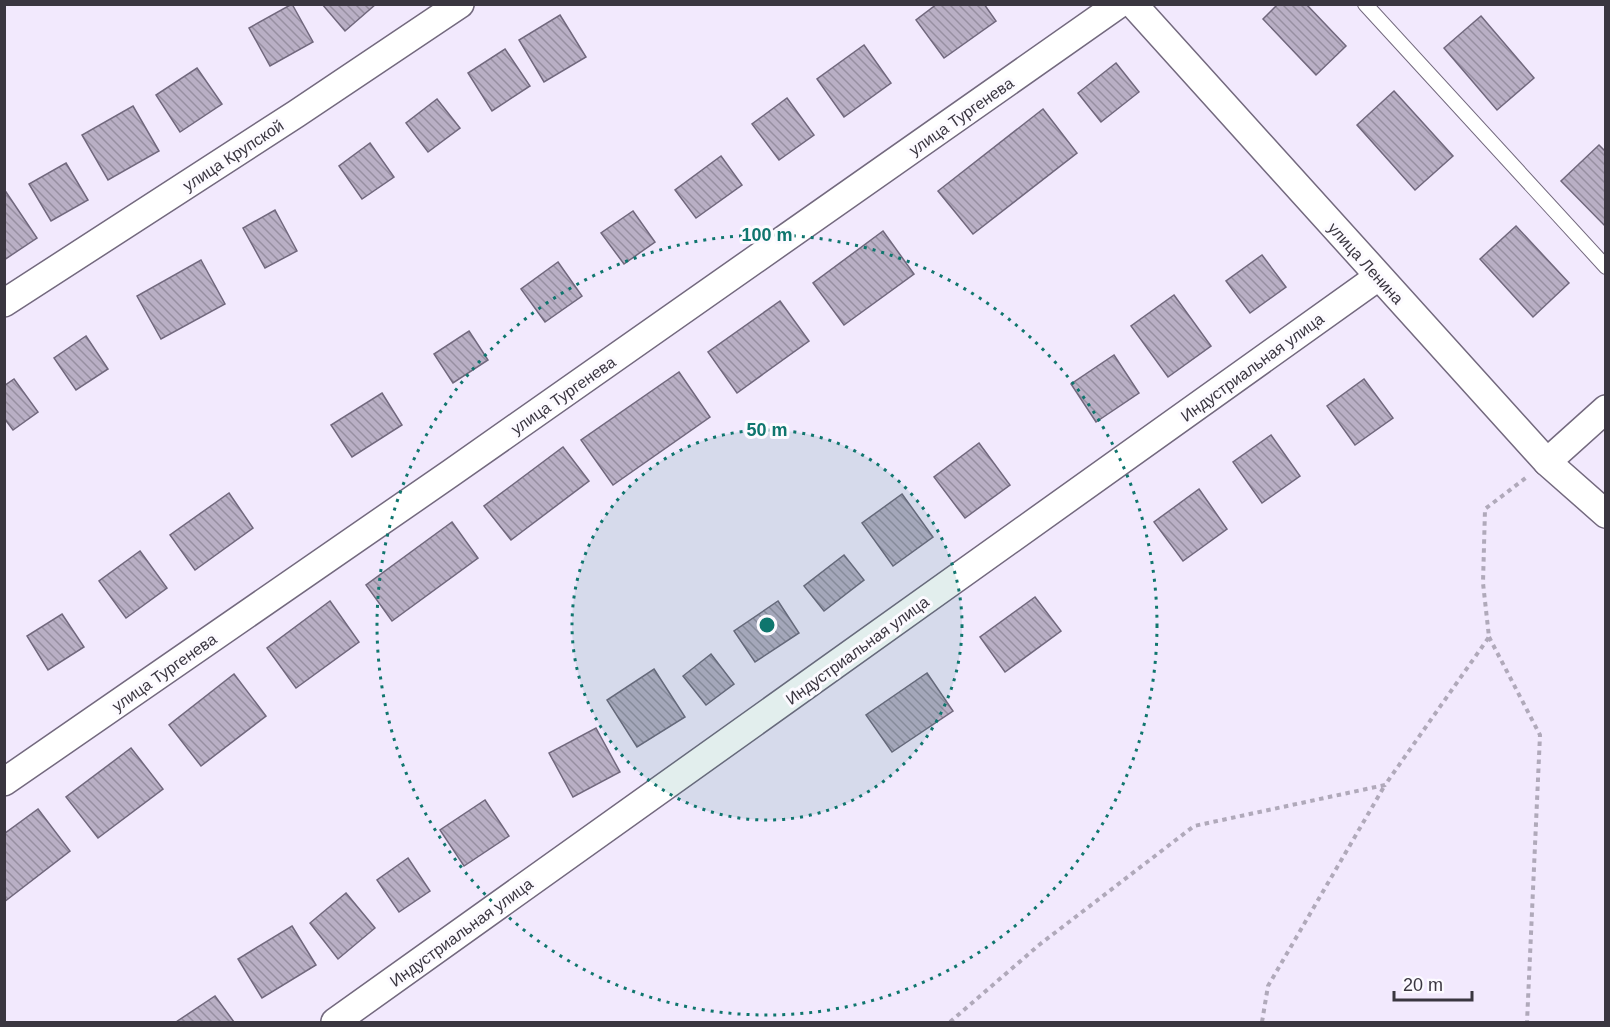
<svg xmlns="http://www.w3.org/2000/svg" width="1610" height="1027" font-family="Arial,sans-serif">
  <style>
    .building { fill: url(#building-back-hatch); stroke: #71687d; stroke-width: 1.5 }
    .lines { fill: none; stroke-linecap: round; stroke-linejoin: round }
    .lane-casing { stroke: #73697e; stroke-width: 16 }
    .street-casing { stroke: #73697e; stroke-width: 30 }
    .path { stroke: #b0a9ba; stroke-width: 4; stroke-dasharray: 4.5 4.5; stroke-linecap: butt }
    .lane { stroke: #fff; stroke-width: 14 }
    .street { stroke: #fff; stroke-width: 27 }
    .ring { fill: none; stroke: #0f766e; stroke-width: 3; stroke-dasharray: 3 6 }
    .labels { text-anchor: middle; stroke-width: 6; stroke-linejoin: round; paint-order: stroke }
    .street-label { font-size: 16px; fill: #3a3640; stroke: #fcfaff }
    .centre { fill: #0f766e; stroke: #fcfaff; stroke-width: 3 }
    .ring-label { font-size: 18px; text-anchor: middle; font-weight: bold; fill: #0f766e; stroke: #fcfaff; stroke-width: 6; stroke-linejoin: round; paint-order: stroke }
  </style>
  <defs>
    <pattern id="building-back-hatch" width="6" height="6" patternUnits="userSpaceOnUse" patternTransform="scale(1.5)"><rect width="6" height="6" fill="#b9afc5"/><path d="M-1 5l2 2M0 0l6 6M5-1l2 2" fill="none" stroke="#978fa1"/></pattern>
  </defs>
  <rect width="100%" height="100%" fill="#f2e9fd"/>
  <!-- building -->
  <g class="building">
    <path d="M292 4 313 42 270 66 249 28Z"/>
    <path d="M322 4H376L345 31Z"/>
    <path d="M937 4H984L996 21 944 58 916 20Z"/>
    <path d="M1278 4H1306L1346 46 1316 75 1263 19Z"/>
    <path d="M560 15 586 57 544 82 519 40Z"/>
    <path d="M1481 16 1534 78 1497 110 1444 48Z"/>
    <path d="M864 45 891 83 844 117 817 79Z"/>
    <path d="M505 49 530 86 492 111 468 73Z"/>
    <path d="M1116 63 1139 92 1101 122 1078 93Z"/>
    <path d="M197 68 222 104 180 132 156 95Z"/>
    <path d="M1394 91 1453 156 1415 190 1357 125Z"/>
    <path d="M787 98 814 135 779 160 752 124Z"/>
    <path d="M437 99 460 128 428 152 406 123Z"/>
    <path d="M133 106 159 151 108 180 82 135Z"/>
    <path d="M1043 109 1077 153 973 234 938 191Z"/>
    <path d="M370 143 394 177 362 199 339 166Z"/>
    <path d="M1599 145 1606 152V227L1561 181Z"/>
    <path d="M721 156 742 185 696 218 675 190Z"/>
    <path d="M66 163 88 200 51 221 29 184Z"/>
    <path d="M6 192 37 238 4 260V193Z"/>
    <path d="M275 210 297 251 265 268 243 228Z"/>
    <path d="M633 211 655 242 624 264 601 233Z"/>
    <path d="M1516 226 1569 283 1533 317 1480 259Z"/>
    <path d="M883 231 914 274 844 325 813 283Z"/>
    <path d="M1262 255 1286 287 1250 313 1226 281Z"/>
    <path d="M201 260 225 304 161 339 137 296Z"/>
    <path d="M558 262 582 296 545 322 521 289Z"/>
    <path d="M1174 295 1211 346 1168 377 1131 326Z"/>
    <path d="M780 301 809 341 737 393 708 352Z"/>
    <path d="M469 331 488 360 453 383 434 354Z"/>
    <path d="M86 336 108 369 76 390 54 358Z"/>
    <path d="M1114 355 1139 393 1096 422 1071 384Z"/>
    <path d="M679 372 710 417 613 485 581 440Z"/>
    <path d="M14 379 38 412 13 430 4 418V386Z"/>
    <path d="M1364 379 1393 418 1355 445 1327 406Z"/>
    <path d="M382 393 402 425 352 457 331 425Z"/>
    <path d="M1271 435 1300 476 1262 503 1233 462Z"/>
    <path d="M979 443 1010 485 965 518 934 477Z"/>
    <path d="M563 447 589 481 511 540 484 506Z"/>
    <path d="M1199 489 1227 529 1183 561 1154 522Z"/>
    <path d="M229 493 253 528 195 570 170 535Z"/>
    <path d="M902 494 933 537 893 566 862 523Z"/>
    <path d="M452 522 478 558 392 621 366 585Z"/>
    <path d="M140 551 167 588 126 618 99 581Z"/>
    <path d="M844 555 864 580 824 611 804 586Z"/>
    <path d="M1035 597 1061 631 1005 672 980 637Z"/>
    <path d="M330 601 359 642 296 688 267 648Z"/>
    <path d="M778 601 799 633 755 662 734 631Z"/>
    <path d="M62 614 84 647 48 670 27 636Z"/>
    <path d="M711 654 734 684 706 705 683 676Z"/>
    <path d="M654 669 685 717 637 747 607 700Z"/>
    <path d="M927 673 953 711 892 752 866 715Z"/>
    <path d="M234 674 266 716 201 766 169 725Z"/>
    <path d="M596 728 620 772 573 797 549 753Z"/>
    <path d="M131 748 163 789 98 838 66 797Z"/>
    <path d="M485 800 509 836 464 866 440 830Z"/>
    <path d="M38 809 70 851 4 902V834Z"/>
    <path d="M408 858 430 891 399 912 377 880Z"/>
    <path d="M346 893 375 928 338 959 310 923Z"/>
    <path d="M292 926 316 965 262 998 238 959Z"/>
    <path d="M215 996 234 1022H176Z"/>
  </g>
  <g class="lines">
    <!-- lane casing -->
    <g class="lane-casing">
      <path id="lane" d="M1365 4 1606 267"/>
    </g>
    <!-- street casing -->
    <g class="street-casing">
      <g id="street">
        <path d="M1133 4 1547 462 1606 514"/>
        <path d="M4 303 296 114 460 4"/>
        <path d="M1547 462 1606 409"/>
        <path d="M4 782 451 473 1119 4"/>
        <path d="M335 1022 1378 277"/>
      </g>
    </g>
    <!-- path -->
    <g class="path">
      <path d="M1489 637 1540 735 1527 1022"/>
      <path d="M950 1022 1039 945 1194 826 1385 785 1489 637 1483 583 1485 509 1527 477"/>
      <path d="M1262 1022 1268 986 1385 785"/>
    </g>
    <!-- lane -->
    <use href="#lane" class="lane"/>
    <!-- street -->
    <use href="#street" class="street"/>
  </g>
  <!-- distance rings -->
  <circle cx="767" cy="625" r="195" fill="#0f766e" fill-opacity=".12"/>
  <g class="ring">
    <circle cx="767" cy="625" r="195"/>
    <circle cx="767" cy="625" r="390"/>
  </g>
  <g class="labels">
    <!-- street labels -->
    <g class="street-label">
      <text transform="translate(961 116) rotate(-35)" y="6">улица Тургенева</text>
      <text transform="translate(233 155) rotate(-33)" y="6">улица Крупской</text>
      <text transform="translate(1366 263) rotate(48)" y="6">улица Ленина</text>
      <text transform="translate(1252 367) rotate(-36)" y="6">Индустриальная улица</text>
      <text transform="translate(563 395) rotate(-35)" y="6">улица Тургенева</text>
      <text transform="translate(857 650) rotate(-36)" y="6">Индустриальная улица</text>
      <text transform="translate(164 672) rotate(-35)" y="6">улица Тургенева</text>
      <text transform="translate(461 932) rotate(-36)" y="6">Индустриальная улица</text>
    </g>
  </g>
  <circle cx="767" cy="625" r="9" class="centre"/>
  <g class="ring-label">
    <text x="767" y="241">100 m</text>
    <text x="767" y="436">50 m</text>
  </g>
  <!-- border -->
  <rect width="1610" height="1027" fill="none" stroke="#3a3640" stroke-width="12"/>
  <!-- scale -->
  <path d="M1394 991v9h78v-9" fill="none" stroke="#3a3640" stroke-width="3"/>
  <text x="1403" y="991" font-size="18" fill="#3a3640" stroke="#fcfaff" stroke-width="4.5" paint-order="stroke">20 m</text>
</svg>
